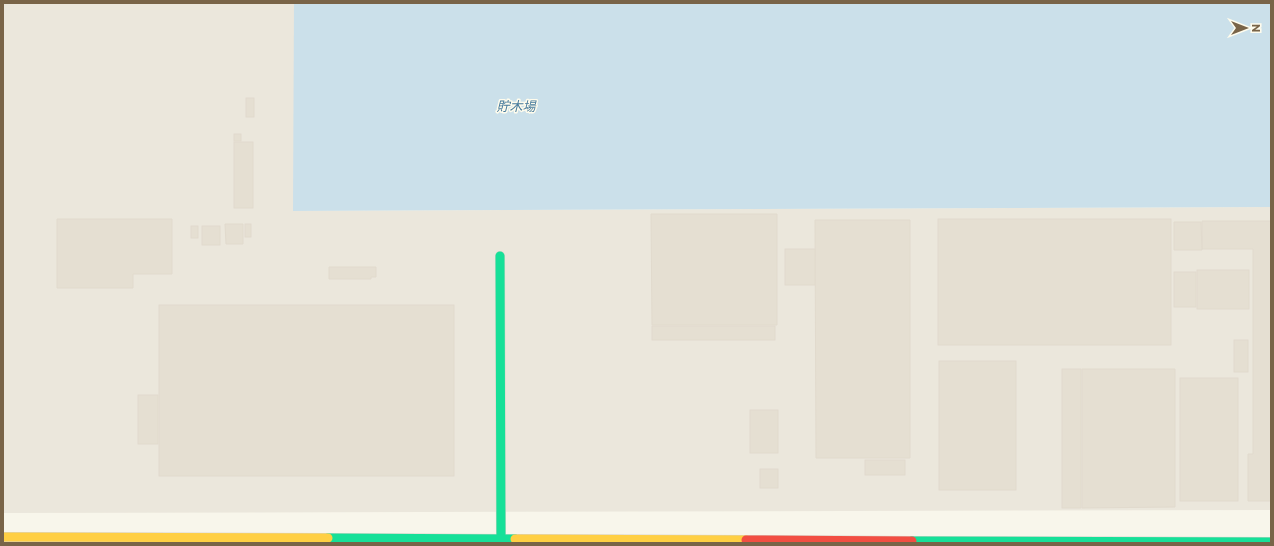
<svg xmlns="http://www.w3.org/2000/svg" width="1274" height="546" font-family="Commissioner,'Noto Sans JP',sans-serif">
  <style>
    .industrial { fill: #ebe7dc }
    .water { fill: #cbe0ea }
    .building { fill: #e5dfd2; stroke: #e1dacd }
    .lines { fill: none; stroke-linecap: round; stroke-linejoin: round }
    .fast-casing { stroke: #d8d3c9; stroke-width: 10 }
    .slow-casing { stroke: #d8d3c9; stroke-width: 10 }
    .jam-casing { stroke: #d8d3c9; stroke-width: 10 }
    .fast { stroke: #16e098; stroke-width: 9 }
    .slow { stroke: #ffcf43; stroke-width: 9 }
    .jam { stroke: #f24e42; stroke-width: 9 }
    .labels { text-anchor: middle; stroke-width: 3; stroke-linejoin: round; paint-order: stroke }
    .water-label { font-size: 13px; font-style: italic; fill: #467a9c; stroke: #fffced }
  </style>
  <rect width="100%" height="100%" fill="#f8f6eb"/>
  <!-- industrial -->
  <path class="industrial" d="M3 3H294V211L1271 207V510L3 513Z"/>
  <!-- water -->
  <path class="water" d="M294 3H1271V207L293 211Z"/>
  <!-- building -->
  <g class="building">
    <rect x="246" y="98" width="8" height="19"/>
    <rect x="234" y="134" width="7" height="7"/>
    <rect x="234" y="142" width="19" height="66"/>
    <path d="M651 214H777V325H652Z"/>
    <path d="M57 219H172V274H133V288H57Z"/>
    <rect x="938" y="219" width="233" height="126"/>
    <path d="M815 220H910V458H816Z"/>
    <path d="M1202 221H1271V501H1248V454H1253V249H1202Z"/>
    <path d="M1174 222H1201L1202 250H1174Z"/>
    <path d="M225 224H243V244H226Z"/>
    <rect x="245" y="224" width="6" height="13"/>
    <rect x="191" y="226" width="7" height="12"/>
    <rect x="202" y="226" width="18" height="19"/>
    <rect x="785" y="249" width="30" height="36"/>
    <path d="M329 267H376V277H371V279H329Z"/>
    <rect x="1197" y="270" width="52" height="39"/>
    <rect x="1174" y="272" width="22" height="35"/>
    <rect x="159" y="305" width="295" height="171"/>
    <rect x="652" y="326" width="123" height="14"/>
    <rect x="1234" y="340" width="14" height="32"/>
    <rect x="939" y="361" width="77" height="129"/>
    <rect x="1062" y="369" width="19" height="139"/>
    <path d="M1082 369H1175V507L1082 508Z"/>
    <rect x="1180" y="378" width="58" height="123"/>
    <rect x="138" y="395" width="20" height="49"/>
    <rect x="750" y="410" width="28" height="43"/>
    <rect x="865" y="460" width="40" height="15"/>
    <rect x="760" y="469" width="18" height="19"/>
  </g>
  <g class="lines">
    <!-- fast casing -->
    <g class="fast-casing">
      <g id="fast">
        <path d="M500 256 501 540"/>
        <path d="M328 538 515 539"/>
        <path d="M912 541 1271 542"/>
      </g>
    </g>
    <!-- slow casing -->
    <g class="slow-casing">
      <g id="slow">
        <path d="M3 537 328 538"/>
        <path d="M515 539 746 540"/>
      </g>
    </g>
    <!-- jam casing -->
    <g class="jam-casing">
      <path id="jam" d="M746 540 912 541"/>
    </g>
    <!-- fast -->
    <use href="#fast" class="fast"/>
    <!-- slow -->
    <use href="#slow" class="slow"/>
    <!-- jam -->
    <use href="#jam" class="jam"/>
  </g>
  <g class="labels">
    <!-- water labels -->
    <g class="water-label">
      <text x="516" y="111">貯木場</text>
    </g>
  </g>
  <!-- border -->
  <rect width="1274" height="546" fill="none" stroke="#796448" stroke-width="8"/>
  <!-- north arrow -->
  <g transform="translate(1246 28) rotate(90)" stroke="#fffced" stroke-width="3" paint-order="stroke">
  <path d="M0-3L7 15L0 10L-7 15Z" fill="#796448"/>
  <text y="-6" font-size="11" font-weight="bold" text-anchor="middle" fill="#796448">N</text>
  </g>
</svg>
